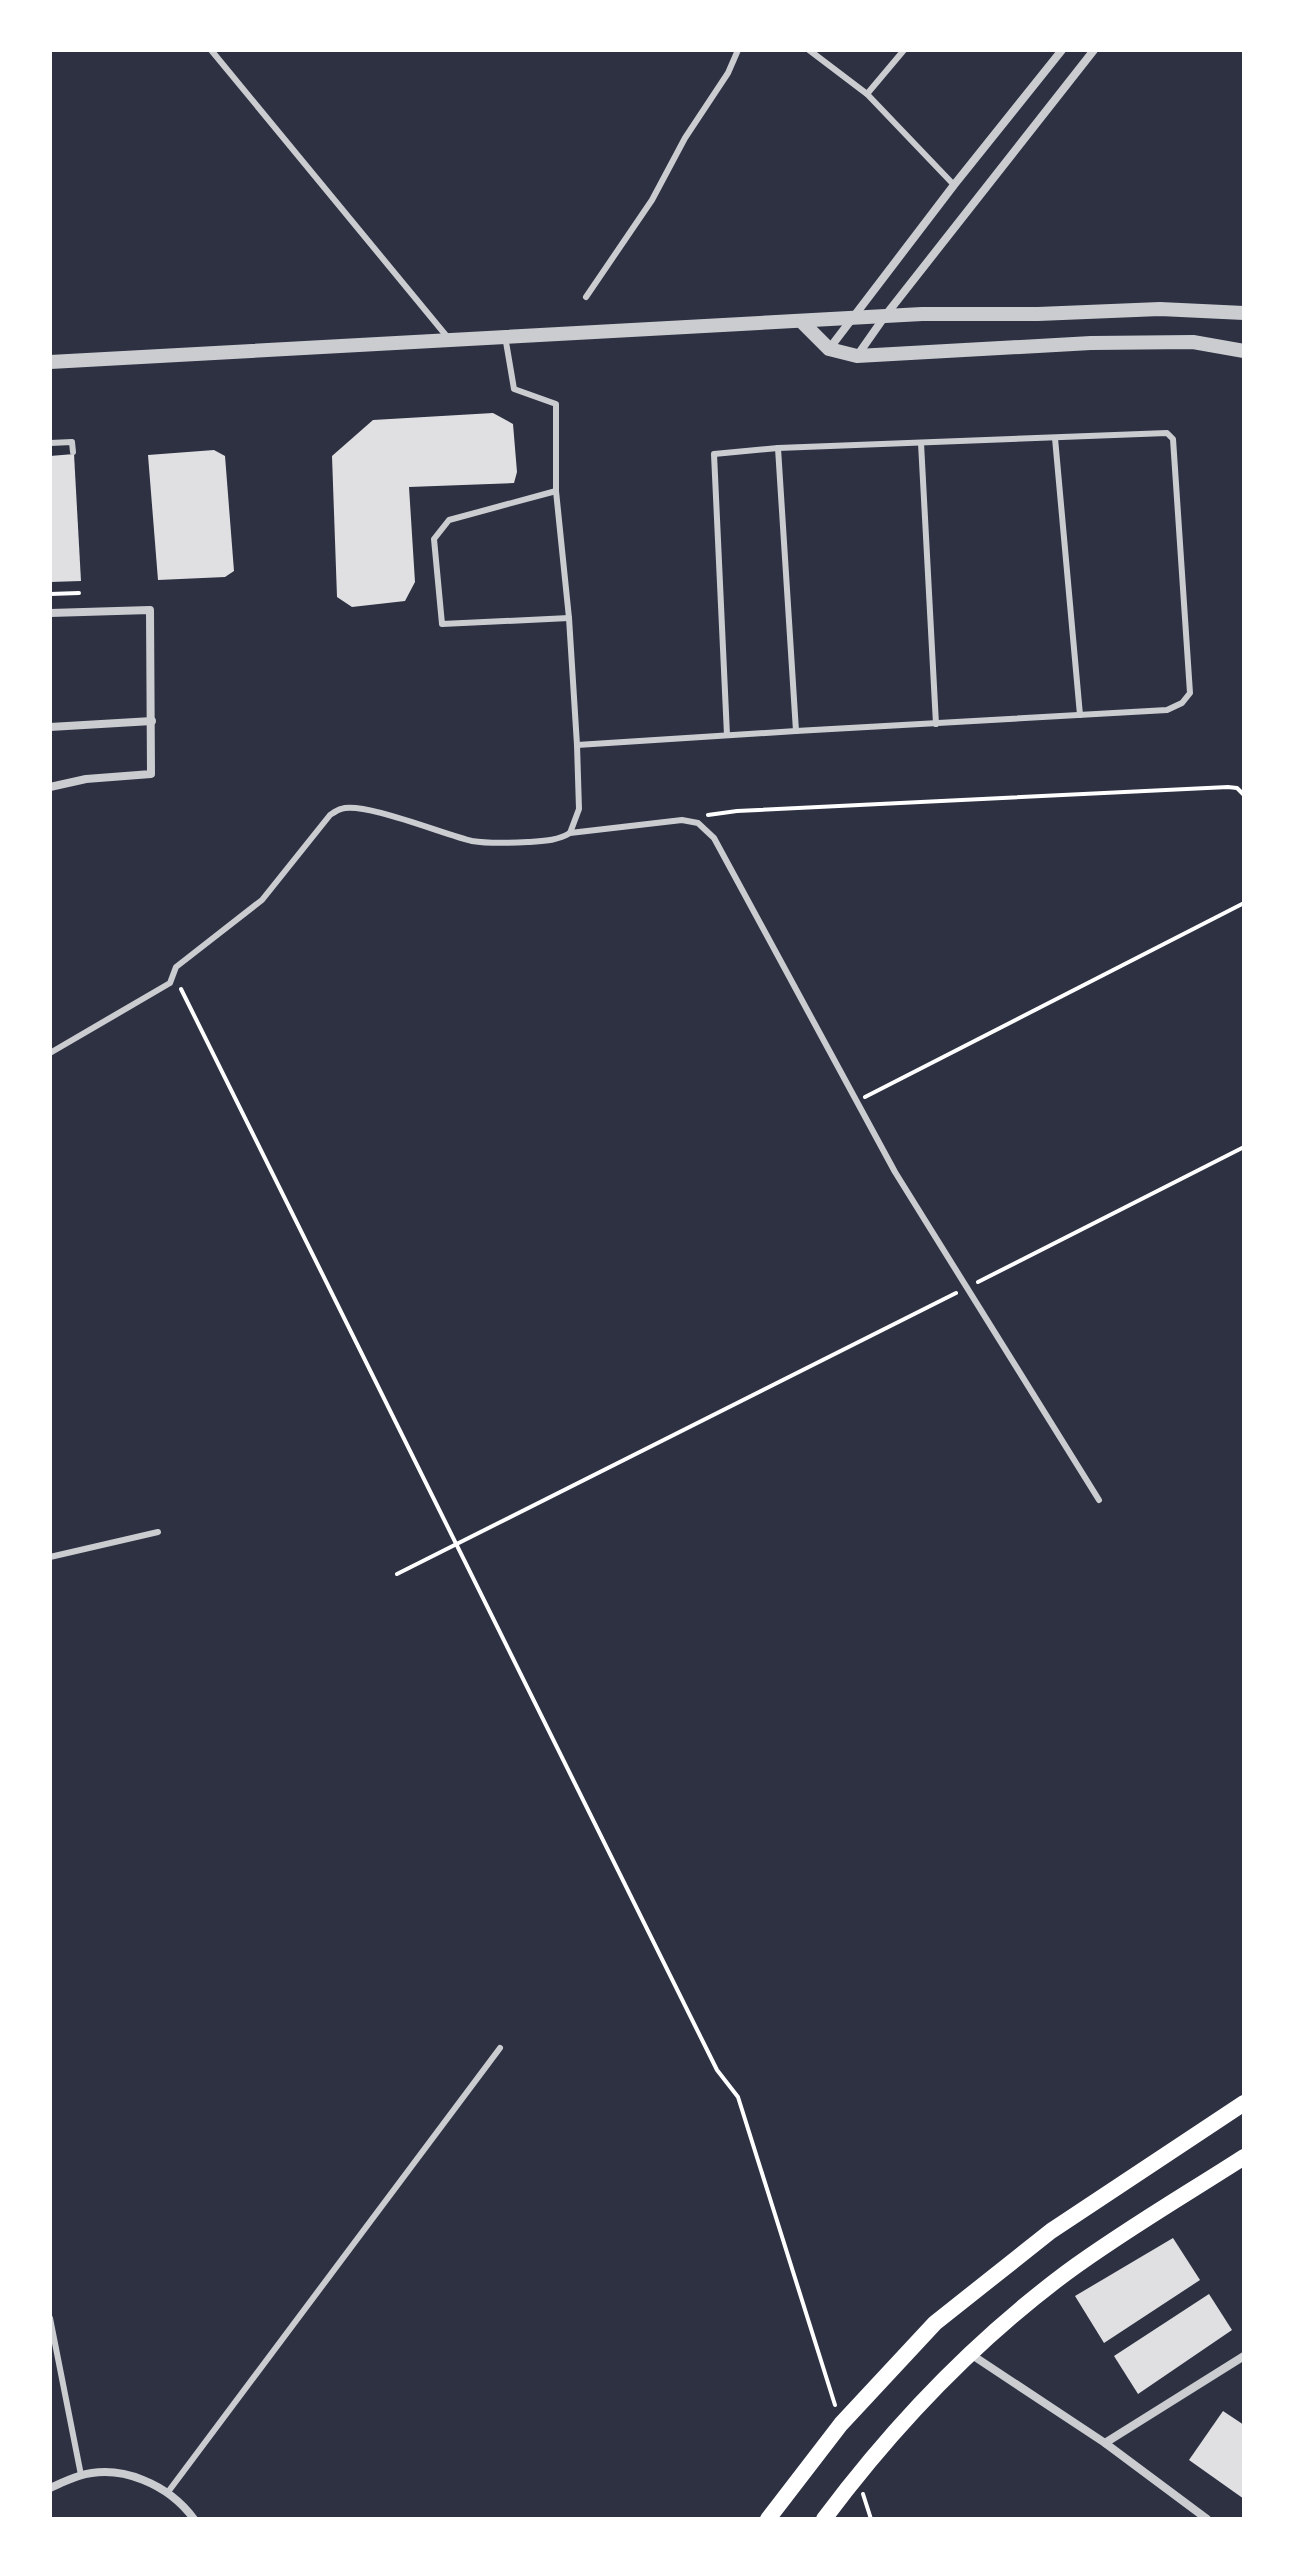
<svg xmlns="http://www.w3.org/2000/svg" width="1294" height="2569" font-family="'Work Sans',sans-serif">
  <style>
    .building { fill: #e0e0e3 }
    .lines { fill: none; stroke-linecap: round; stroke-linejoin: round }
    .path { stroke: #fff; stroke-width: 4 }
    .service { stroke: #caccd0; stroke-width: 6 }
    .minor { stroke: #caccd0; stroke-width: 8 }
    .tertiary { stroke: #caccd0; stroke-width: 14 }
    .secondary { stroke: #fff; stroke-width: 16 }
  </style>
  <rect width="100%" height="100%" fill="#2d3142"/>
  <!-- building -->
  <g class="building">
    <path d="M493 413 513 424 517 472 514 483 409 487 415 582 405 601 352 607 337 597 332 456 373 420Z"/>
    <path d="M214 450 225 456 234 571 225 577 158 580 148 455Z"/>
    <path d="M74 454 81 581 50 582V456Z"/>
    <path d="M1173 2238 1200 2280 1104 2343 1075 2296Z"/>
    <path d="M1209 2294 1232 2330 1138 2394 1114 2356Z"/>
    <path d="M1223 2411 1244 2425V2499L1189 2460Z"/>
  </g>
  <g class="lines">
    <!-- path -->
    <g class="path">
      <path d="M50 594 79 593"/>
      <path d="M708 815 737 811 1228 787 1237 788 1244 795"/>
      <path d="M181 989 717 2070 738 2097 835 2405"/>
      <path d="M865 1097 1244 903"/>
      <path d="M978 1282 1244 1147"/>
      <path d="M397 1574 956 1293"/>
      <path d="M863 2494 871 2519"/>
    </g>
    <!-- service -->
    <g class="service">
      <path d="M211 50 449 339"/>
      <path d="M809 50 867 94 954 185"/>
      <path d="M867 94 904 50"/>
      <path d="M586 297 652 200 685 138 728 73 738 50"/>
      <path d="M1055 438 1080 715"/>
      <path d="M50 443 72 442 73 452"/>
      <path d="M921 443 936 724"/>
      <path d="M556 491 449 520 434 539 442 624 569 618"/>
      <path d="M727 735 714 454 778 448 1167 433 1173 439 1190 693 1182 703 1167 710 796 731"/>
      <path d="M577 745 796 731 778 448"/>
      <path d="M570 833 682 820 698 823 714 838 895 1172 1099 1500"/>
      <path d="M50 1053 170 983 176 967 262 900 330 815C333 813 337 810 341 809 363 801 445 835 472 841 490 844 509 843 528 842 542 841 557 841 570 833L579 809 577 745 569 618 556 491V404L514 389 505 336"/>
      <path d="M50 1557 158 1532"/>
      <path d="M50 2318 81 2475"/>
      <path d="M168 2492 500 2048"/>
    </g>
    <!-- minor -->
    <g class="minor">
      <path d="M829 349 954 185 1062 50"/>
      <path d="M857 356 885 316 1094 50"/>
      <path d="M50 613 150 610 151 774 86 779 50 787"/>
      <path d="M50 727 152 721"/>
      <path d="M969 2353 1105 2443 1207 2519"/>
      <path d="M1105 2443 1244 2356"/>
      <path d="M50 2488C59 2484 69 2479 79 2476 121 2463 169 2485 194 2519"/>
    </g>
    <!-- tertiary -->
    <g class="tertiary">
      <path d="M801 321 829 349 857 356 1091 343 1193 342 1244 351"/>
      <path d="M50 362 922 314H1038L1160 309 1244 313"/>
    </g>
    <!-- secondary -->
    <g class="secondary">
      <path d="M768 2519 841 2424 935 2323 1051 2231 1244 2103"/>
      <path d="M824 2519C892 2428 975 2341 1066 2273 1123 2231 1185 2195 1244 2157"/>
    </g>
  </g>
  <!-- border -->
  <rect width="1294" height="2569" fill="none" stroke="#ffffff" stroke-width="104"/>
</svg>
